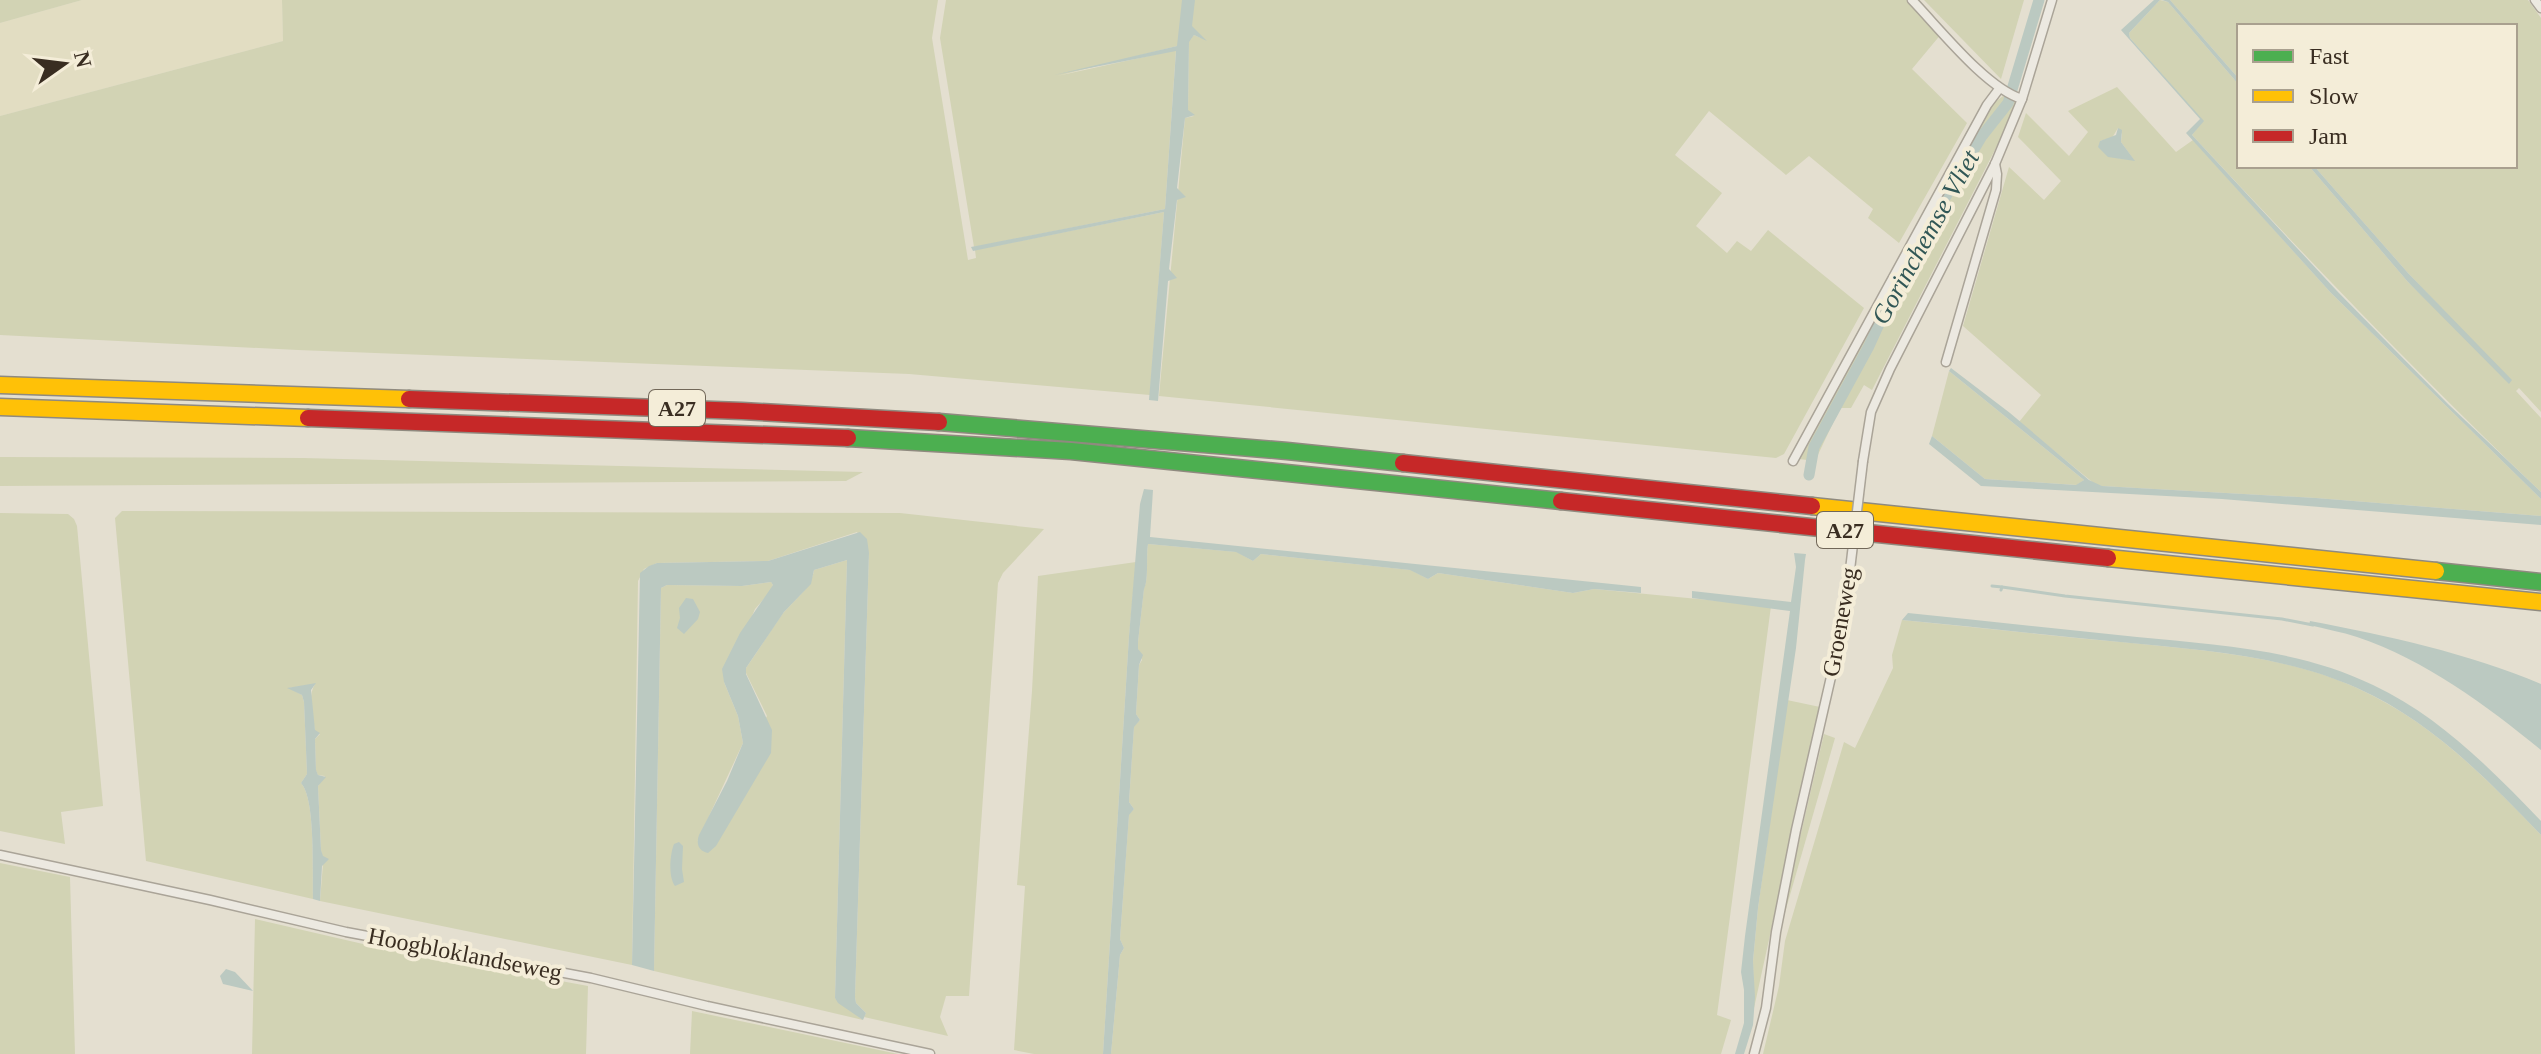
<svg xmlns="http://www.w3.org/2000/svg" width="2541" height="1054" font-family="'Times New Roman',serif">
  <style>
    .farmland { fill: #e2ddc2 }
    .green { fill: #d2d3b4; fill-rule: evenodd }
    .water { fill: #bbc9c1 }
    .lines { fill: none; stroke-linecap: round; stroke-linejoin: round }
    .stream { stroke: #bbc9c1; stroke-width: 3 }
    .canal { stroke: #bbc9c1; stroke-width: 11 }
    .street-casing { stroke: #aaa498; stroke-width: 11 }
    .fast-casing { stroke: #8f8a7f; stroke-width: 19 }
    .slow-casing { stroke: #8f8a7f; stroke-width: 19 }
    .jam-casing { stroke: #8f8a7f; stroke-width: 19 }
    .street { stroke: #ece9e1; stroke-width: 8 }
    .fast { stroke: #4caf50; stroke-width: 16 }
    .slow { stroke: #ffc107; stroke-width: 16 }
    .jam { stroke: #c62828; stroke-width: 16 }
    .street-bridge-casing { stroke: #aaa498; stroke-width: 11; stroke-linecap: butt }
    .street-bridge { stroke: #ece9e1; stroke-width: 8 }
    .labels { text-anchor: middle; stroke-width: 8; stroke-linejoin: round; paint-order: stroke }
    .shield { fill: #f4edd8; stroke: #716758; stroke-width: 2 }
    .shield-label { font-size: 22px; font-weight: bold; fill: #392d21 }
    .street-label { font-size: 24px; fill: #392d21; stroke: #f4edd8 }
    .water-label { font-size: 26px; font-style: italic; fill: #315756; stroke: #f4edd8 }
  </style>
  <rect width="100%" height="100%" fill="#e4dfd0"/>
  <!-- farmland -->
  <path class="farmland" d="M82 0H282L283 41 0 116V23Z"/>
  <!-- green -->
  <g class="green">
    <path d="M0 0H82L0 23Z"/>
    <path d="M282 0H938L932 38 968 260 976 258 975 250 1164 212 1150 395 909 374 298 350 0 335V116L283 41Z"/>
    <path d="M946 0H1910L1942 33 1912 69 1967 123 1899 243 1868 218 1873 209 1809 156 1786 175 1709 111 1675 155 1722 193 1696 226 1727 253 1737 241 1751 251 1768 230 1864 308 1784 454 1776 458 1159 396 1185 118 1194 116 1188 111 1189 41 1194 35 1201 38 1187 27 1185 44 1057 76 1176 50 1165 209 974 247 940 38Z"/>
    <path d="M1924 0H2024L2001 79Z"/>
    <path d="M2160 0 2168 2 2239 85V166H2309L2408 282 2511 381 2408 273 2314 166H2515V26H2239V79L2170 0H2528L2541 18V412L2519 388 2516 391 2541 418V492C2420 377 2306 257 2192 135L2203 121 2130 38 2129 33Z"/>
    <path d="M2117 87 2176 152 2193 140 2331 293 2541 499V516L2316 498 2102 486 2096 485 2019 422 2041 395 1963 326 2009 167 2044 200 2061 181 2018 137 2026 113 2069 156 2088 132 2068 111ZM2118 128 2122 134 2121 142 2134 160 2118 158 2100 141 2112 138Z"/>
    <path d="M2003 96 2015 102V107L2001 138 1872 390 1864 385 1851 408H1840L1815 461 1799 459 1990 106Z"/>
    <path d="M1949 371 2084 480 2077 485 1985 479 1932 436Z"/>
    <path d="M0 457 303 458 863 472 846 481 0 486Z"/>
    <path d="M122 511 900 513 1044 529 1003 573 998 583 969 996H946L940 1017 948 1036 864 1017 866 1013 856 1003 855 997 869 553 857 532 768 561 657 563 644 569 638 581 632 965 320 901 323 864 321 850 318 786 325 776 318 775 316 771 315 739 320 734 315 731C313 715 307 697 315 684L289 688 302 695 304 702 307 774 301 783C316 799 312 874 313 899L146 861 115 518Z"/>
    <path d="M0 513 68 514 74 519 77 526 103 806 61 812 65 844 0 831Z"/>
    <path d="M1148 544 1237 552 1253 561 1261 554 1411 570 1428 579 1438 573 1573 593 1594 589 1771 606 1717 1015 1731 1020 1721 1054H1111L1120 955 1124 948 1120 939 1129 814 1134 809 1129 802 1134 726 1140 720 1136 714 1139 665 1142 660 1138 649V642L1144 588C1149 580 1146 556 1148 544Z"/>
    <path d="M847 560 835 998 863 1020 654 971 661 588 667 585 742 586 771 582 773 585 770 592 755 609 724 682 738 716 743 743 697 842 767 716 746 673V668C758 651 769 633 781 616 793 600 811 590 814 570Z"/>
    <path d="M1136 562 1129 636 1103 1054H1034L1014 1050 1025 886 1017 885 1032 691 1038 576Z"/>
    <path d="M1902 620C1979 628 2055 636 2132 643 2207 651 2287 656 2357 688 2432 722 2485 777 2541 835V1054H1763L1779 986 1785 941 1844 742 1855 748 1893 668 1892 655Z"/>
    <path d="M1787 700 1820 707 1754 1008 1753 961 1758 908Z"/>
    <path d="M1824 734 1835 738 1784 916 1782 915Z"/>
    <path d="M0 863 70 877 75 1054H0Z"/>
    <path d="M255 919 376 947 588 986 586 1054H252Z"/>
    <path d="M692 1011 898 1054H690Z"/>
  </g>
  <!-- water -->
  <g class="water">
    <path d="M1182 0H1195L1192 26 1207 41 1194 35 1189 42 1188 110 1195 115 1185 118 1177 188 1186 197 1177 200 1169 269 1177 278 1168 281 1158 401 1149 400 1164 212 973 251 971 247 1165 209 1176 51 1054 75 1177 46Z"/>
    <path d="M2154 0H2160L2129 33 2130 38 2204 121 2192 135 2337 291 2448 404 2541 492V499L2331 293 2186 133 2200 119 2121 30Z"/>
    <path d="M2162 0H2170L2239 79V85L2168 2Z"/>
    <path d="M2118 128 2122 130 2121 142 2135 161 2108 157 2098 147 2100 141 2116 135Z"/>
    <path d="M2309 166H2314L2408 273 2512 380 2509 384 2408 282Z"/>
    <path d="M1951 368 2010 413 2089 480 2102 486 2316 498 2541 516V525L2222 499 1981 486 1929 444 1932 436 1985 479 2076 485 2084 480 1949 371Z"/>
    <path d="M1144 489 1153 490 1150 537 1641 587V593L1594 589 1573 593 1438 573 1428 579 1410 570 1261 554 1253 561 1236 552 1148 544C1146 556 1149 580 1144 589L1138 642V649L1143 655 1139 665 1136 714 1140 720 1134 727 1129 802 1134 809 1129 815 1120 939 1124 948 1120 955 1111 1054H1103L1129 636 1140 504Z"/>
    <path d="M860 532 867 539 869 553 855 997 856 1003 866 1013 863 1020 838 1003 835 998 847 560 814 570 811 584 784 612 746 668V674L772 730 771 753 716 846 708 853C698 851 696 843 699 835L727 781 743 743 738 716 724 682 722 669 740 633 773 585 771 582 742 586 667 585 661 588 654 971 632 965 640 573 649 566 657 563 768 561Z"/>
    <path d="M1794 553 1806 554 1805 560 1796 648 1758 908 1753 961 1755 997 1753 1025 1744 1054H1735L1744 1023V990L1741 972 1745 936 1790 611 1692 598V591L1791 602 1796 567Z"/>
    <path d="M686 598 693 599 700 612 698 619 684 634 677 628 680 618 679 608Z"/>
    <path d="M1908 613C1984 621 2061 629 2137 637 2217 645 2299 649 2373 685 2439 716 2491 769 2541 821V835C2486 778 2431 721 2357 688 2284 655 2199 650 2120 642 2047 635 1975 627 1902 620Z"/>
    <path d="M2310 621C2388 636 2468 653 2541 684V750C2486 705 2425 660 2357 637 2342 632 2325 629 2309 625Z"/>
    <path d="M316 683 311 690 315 730 320 733 315 739 316 770 318 775 326 777 318 786 321 850 323 856 329 859 322 866 320 901 313 899C312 874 316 799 301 783L307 774 304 702 302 695 287 688Z"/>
    <path d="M679 842 683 846 682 869 684 882 675 886C668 876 670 854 674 844Z"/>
    <path d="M226 969 235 972 253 991 223 984 220 976Z"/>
  </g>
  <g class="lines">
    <!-- stream -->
    <g class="stream">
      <path d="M1992 586 2002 587"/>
      <path d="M2001 590 2002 587 2065 596 2282 619 2313 625"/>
    </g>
    <!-- canal -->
    <path class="canal" d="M1809 475 1814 447 1869 346 1909 258 1982 136 2008 103 2039 0"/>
    <!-- street casing -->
    <g class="street-casing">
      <g id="street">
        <path d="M1912 0C1939 28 1986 88 2022 99"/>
        <path d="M2535 0 2541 8"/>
        <path d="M1946 362 1996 190 1997 174 1995 164"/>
        <path d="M1793 461 1987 105 1999 89"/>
        <path d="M1863 461 1871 412 1890 369 1995 164 2022 99 2052 0"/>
        <path d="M0 855 210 900 346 932 591 978 707 1006 930 1054"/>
        <path d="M1754 1054 1766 1008 1776 932 1796 830 1844 620"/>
      </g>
    </g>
    <!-- fast casing -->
    <g class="fast-casing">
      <g id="fast">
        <path d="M939 422 1287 451 1403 463"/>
        <path d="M848 438 1071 451 1561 501"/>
        <path d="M2436 571 2541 582"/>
      </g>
    </g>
    <!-- slow casing -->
    <g class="slow-casing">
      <g id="slow">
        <path d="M0 385 409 399"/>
        <path d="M0 407 308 418"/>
        <path d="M1812 506 2436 571"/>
        <path d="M2108 558 2541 602"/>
      </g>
    </g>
    <!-- jam casing -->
    <g class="jam-casing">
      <g id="jam">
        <path d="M409 399 742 411 939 422"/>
        <path d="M308 418 848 438"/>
        <path d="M1403 463 1812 506"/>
        <path d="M1561 501 2108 558"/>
      </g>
    </g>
    <!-- street -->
    <use href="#street" class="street"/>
    <!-- fast -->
    <use href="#fast" class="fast"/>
    <!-- slow -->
    <use href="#slow" class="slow"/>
    <!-- jam -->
    <use href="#jam" class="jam"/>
    <!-- street-bridge casing -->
    <g class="street-bridge-casing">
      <path id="street-bridge" d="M1844 620 1863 461"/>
    </g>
    <!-- street-bridge -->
    <use href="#street-bridge" class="street-bridge"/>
  </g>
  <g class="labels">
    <!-- shield labels -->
    <g class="shield">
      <rect x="649" y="390" width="56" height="36" rx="6"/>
      <rect x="1817" y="512" width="56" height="36" rx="6"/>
    </g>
    <g class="shield-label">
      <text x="677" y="416">A27</text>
      <text x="1845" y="538">A27</text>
    </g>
    <!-- street labels -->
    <g class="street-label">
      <text transform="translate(1840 622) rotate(-80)" y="8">Groeneweg</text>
      <text transform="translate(465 954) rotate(11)" y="8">Hoogbloklandseweg</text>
    </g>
    <!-- water labels -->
    <g class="water-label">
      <text transform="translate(1925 237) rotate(-61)" y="9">Gorinchemse Vliet</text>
    </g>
  </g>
  <!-- legend -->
  <rect x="2237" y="24" width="280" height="144" fill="#f4edd8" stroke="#a9a08f" stroke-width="2"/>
  <rect x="2253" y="50" width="40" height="12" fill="#4caf50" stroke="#a9a08f" stroke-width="2"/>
  <text x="2309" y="64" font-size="24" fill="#392d21">Fast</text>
  <rect x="2253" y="90" width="40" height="12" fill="#ffc107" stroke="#a9a08f" stroke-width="2"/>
  <text x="2309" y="104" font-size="24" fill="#392d21">Slow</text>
  <rect x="2253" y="130" width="40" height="12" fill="#c62828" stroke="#a9a08f" stroke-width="2"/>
  <text x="2309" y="144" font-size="24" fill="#392d21">Jam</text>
  <!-- north arrow -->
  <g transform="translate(64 64) rotate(76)" stroke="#f4edd8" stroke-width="6" paint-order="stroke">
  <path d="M0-6L14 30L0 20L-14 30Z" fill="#392d21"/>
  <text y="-12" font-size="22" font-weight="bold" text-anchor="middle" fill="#392d21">N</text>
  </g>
</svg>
